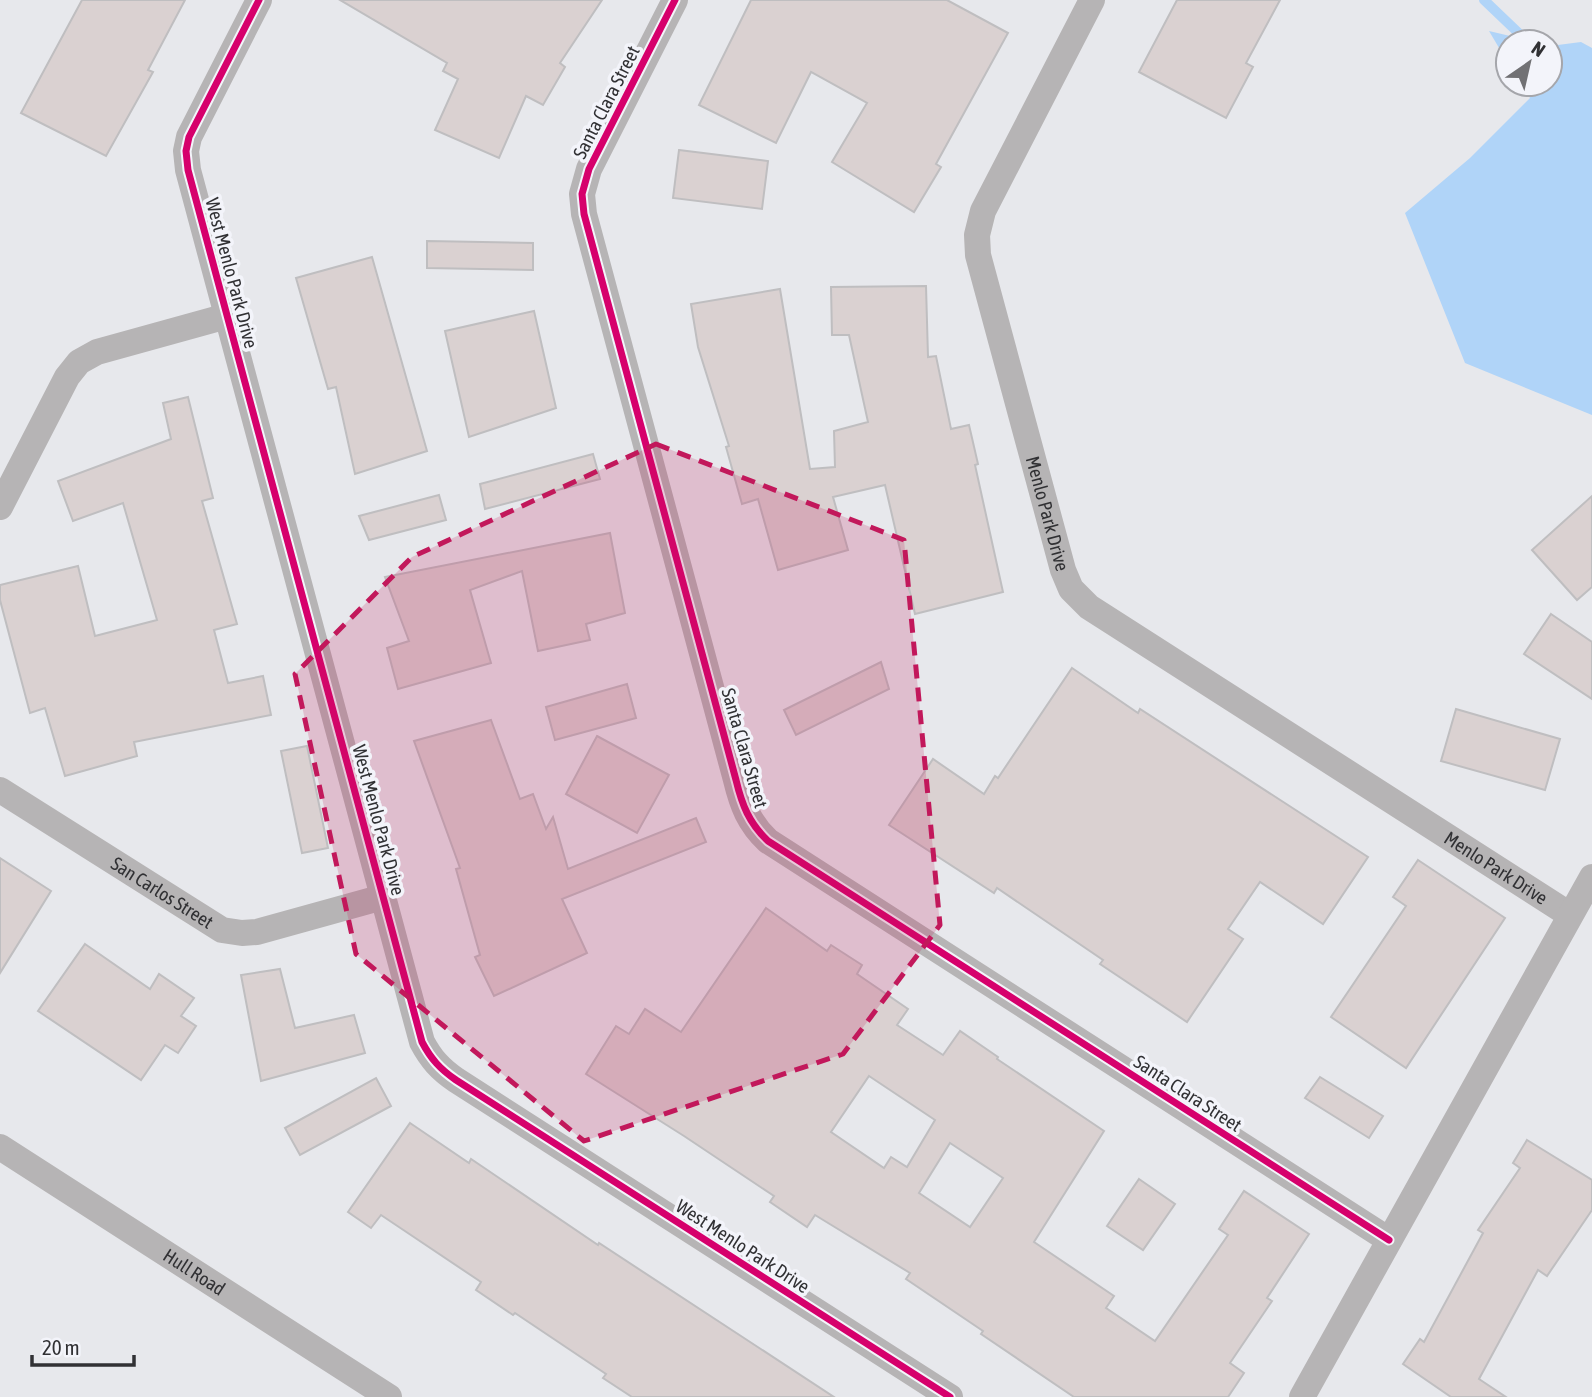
<svg xmlns="http://www.w3.org/2000/svg" width="1592" height="1397" font-family="'Asap Condensed',sans-serif">
  <style>
    .water { fill: #b0d4f8 }
    .lines { fill: none; stroke-linecap: round; stroke-linejoin: round }
    .stream { stroke: #b0d4f8; stroke-width: 10 }
    .building { fill: #dad1d1; stroke: #bfbec0; stroke-width: 2; fill-rule: evenodd }
    .minor { stroke: #b6b4b5; stroke-width: 26 }
    .cycleway-casing { stroke: #f3f4fa; stroke-width: 11 }
    .cycleway { stroke: #d6006c; stroke-width: 7 }
    .marked { fill: #c2185b; fill-opacity: 0.2; stroke: #c2185b; stroke-width: 5; stroke-dasharray: 14 9; stroke-linejoin: round }
    .labels { text-anchor: middle; stroke-width: 7; stroke-linejoin: round; paint-order: stroke }
    .street-label { font-size: 19px; fill: #313134; stroke: #f3f4fa }
  </style>
  <rect width="100%" height="100%" fill="#e7e8ec"/>
  <!-- water -->
  <g class="water">
    <path d="M1489 31 1536 42H1508V63Z"/>
    <path d="M1581 42 1592 48V415L1465 363 1405 213 1470 158 1530 98 1521 84H1550V46Z"/>
  </g>
  <g class="lines">
    <!-- stream -->
    <path class="stream" d="M1484 0 1528 42"/>
  </g>
  <!-- building -->
  <g class="building">
    <path d="M82 0H185L148 70 153 72 106 156 21 113Z"/>
    <path d="M340 0H602L560 63 565 67 543 105 526 96 499 158 435 130 458 79 443 71 447 63Z"/>
    <path d="M751 0H947L1008 33 936 164 941 167 914 212 832 162 867 103 811 72 776 143 699 105Z"/>
    <path d="M1177 0H1280L1246 63 1253 67 1226 118 1139 72Z"/>
    <path d="M679 150 768 161 762 209 673 198Z"/>
    <path d="M427 241 533 243V270L427 268Z"/>
    <path d="M372 257 427 451 355 474 336 387 328 389 296 278Z"/>
    <path d="M926 286 928 357 936 356 951 429 969 425 978 464 975 465 1003 592 915 614 885 485 833 497 848 550 778 570 758 499 742 504 726 447 729 446 698 347 691 304 780 289 810 469 835 467 834 431 868 422 849 335H832L831 287Z"/>
    <path d="M534 311 556 408 469 437 445 331Z"/>
    <path d="M188 397 213 498 202 501 237 624 214 630 228 683 263 676 271 715 134 742 137 756 65 776 45 708 30 713 0 600V585L78 566 95 636 157 620 123 503 73 521 58 481 171 439 163 403Z"/>
    <path d="M593 454 600 479 485 509 480 484Z"/>
    <path d="M439 495 446 520 369 540 359 516Z"/>
    <path d="M1592 496V587L1577 600 1532 550Z"/>
    <path d="M610 533 625 613 586 624 590 640 538 651 522 571 470 590 491 663 398 689 387 648 409 641 385 577Z"/>
    <path d="M1551 614 1592 642V699L1524 654Z"/>
    <path d="M881 662 889 689 796 735 784 710Z"/>
    <path d="M1072 668 1138 713 1140 709 1368 857 1323 924 1260 882 1228 929 1243 939 1187 1022 1100 964 1103 960 997 888 994 893 889 825 933 759 984 794 995 776 998 778Z"/>
    <path d="M627 684 636 718 555 740 546 707Z"/>
    <path d="M1456 709 1560 739 1545 790 1441 761Z"/>
    <path d="M491 720 520 799 533 794 546 829 553 817 568 869 696 818 706 842 562 899 587 953 494 996 475 957 480 955 456 869 460 868 414 741Z"/>
    <path d="M597 736 669 775 637 833 566 794Z"/>
    <path d="M307 746 328 848 302 853 281 751Z"/>
    <path d="M0 858 51 891 0 973Z"/>
    <path d="M1418 860 1505 918 1406 1068 1331 1017 1406 906 1393 897Z"/>
    <path d="M766 908 827 951 831 945 862 965 857 974 908 1009 897 1025 943 1055 960 1031 998 1057 997 1059 1104 1131 1034 1242 1114 1296 1106 1308 1155 1341 1228 1235 1219 1229 1244 1191 1309 1234 1267 1298 1272 1301 1230 1363 1244 1373 1228 1397H1074L981 1334 983 1331 906 1279 910 1273 815 1215 807 1227 770 1202 774 1196 684 1136 586 1074 616 1026 629 1034 645 1009 681 1032ZM869 1076 935 1120 907 1167 891 1157 884 1168 831 1132ZM950 1143 1003 1178 970 1227 919 1193Z"/>
    <path d="M85 944 150 989 159 974 194 998 181 1016 196 1026 178 1053 165 1045 141 1080 38 1011Z"/>
    <path d="M280 969 295 1028 354 1015 365 1053 261 1081 241 975Z"/>
    <path d="M1320 1077 1383 1116 1369 1138 1305 1098Z"/>
    <path d="M376 1078 391 1106 300 1155 285 1128Z"/>
    <path d="M410 1123 469 1163 471 1159 598 1245 599 1243 834 1397H632L603 1378 606 1374 515 1313 513 1315 476 1290 481 1282 381 1215 371 1228 348 1212Z"/>
    <path d="M1527 1140 1592 1180V1210L1547 1276 1538 1270 1479 1379 1506 1397H1451L1403 1364 1420 1339 1424 1342 1483 1233 1478 1230 1520 1168 1513 1163Z"/>
    <path d="M1139 1179 1175 1204 1143 1250 1107 1226Z"/>
  </g>
  <g class="lines">
    <!-- minor -->
    <g class="minor">
      <path d="M259 0 189 137 186 151 188 170 422 1042C431 1059 440 1069 456 1080L950 1397"/>
      <path d="M675 0 589 169 582 194 584 214 736 780C742 805 749 823 768 841L1389 1240"/>
      <path id="s1" d="M1092 0 983 211 977 235 978 255 1063 570 1071 589 1089 607 1570 915"/>
      <path d="M0 507 67 377 79 362 97 352 227 316"/>
      <path id="s2" d="M0 790 222 930 242 933 257 932 383 897"/>
      <path id="s3" d="M0 1147 389 1397"/>
      <path d="M1302 1397 1592 877"/>
    </g>
    <!-- cycleway casing -->
    <g class="cycleway-casing">
      <g id="cycleway">
        <path d="M259 0 189 137 186 151 188 170 422 1042C431 1059 440 1069 456 1080L950 1397"/>
        <path d="M675 0 589 169 582 194 584 214 736 780C742 805 749 823 768 841L1389 1240"/>
      </g>
    </g>
    <!-- cycleway -->
    <use href="#cycleway" class="cycleway"/>
  </g>
  <!-- marked area -->
  <path class="marked" d="M656 444 904 540 940 925 843 1054 584 1141 356 954 295 674 412 557Z"/>
  <g class="labels">
    <!-- street labels -->
    <g class="street-label">
      <text transform="translate(606 102) rotate(-63)" y="7">Santa Clara Street</text>
      <text transform="translate(232 273) rotate(75)" y="7">West Menlo Park Drive</text>
      <text dy="7" stroke="none"><textPath href="#s1" startOffset="550">Menlo Park Drive</textPath></text>
      <text transform="translate(745 748) rotate(74)" y="7">Santa Clara Street</text>
      <text transform="translate(379 820) rotate(75)" y="7">West Menlo Park Drive</text>
      <text dy="7" stroke="none"><textPath href="#s1" startOffset="1138">Menlo Park Drive</textPath></text>
      <text dy="7" stroke="none"><textPath href="#s2" startOffset="192">San Carlos Street</textPath></text>
      <text transform="translate(1188 1093) rotate(33)" y="7">Santa Clara Street</text>
      <text transform="translate(743 1246) rotate(33)" y="7">West Menlo Park Drive</text>
      <text dy="7" stroke="none"><textPath href="#s3" startOffset="231">Hull Road</textPath></text>
    </g>
  </g>
  <!-- north arrow -->
  <g transform="translate(1529 63) rotate(34)"><circle r="33" fill="#f3f4fa" stroke="#a5a6ab" stroke-width="2"/>
  <path d="M0-5L12 26L0 18L-12 26Z" fill="#717174"/>
  <text y="-10" font-size="19" font-weight="bold" text-anchor="middle" fill="#313134">N</text>
  </g>
  <!-- scale -->
  <path d="M32 1355v10h102v-10" fill="none" stroke="#313134" stroke-width="3.5"/>
  <text x="42" y="1355" font-size="21" fill="#313134" stroke="#f3f4fa" stroke-width="5" paint-order="stroke">20 m</text>
</svg>
